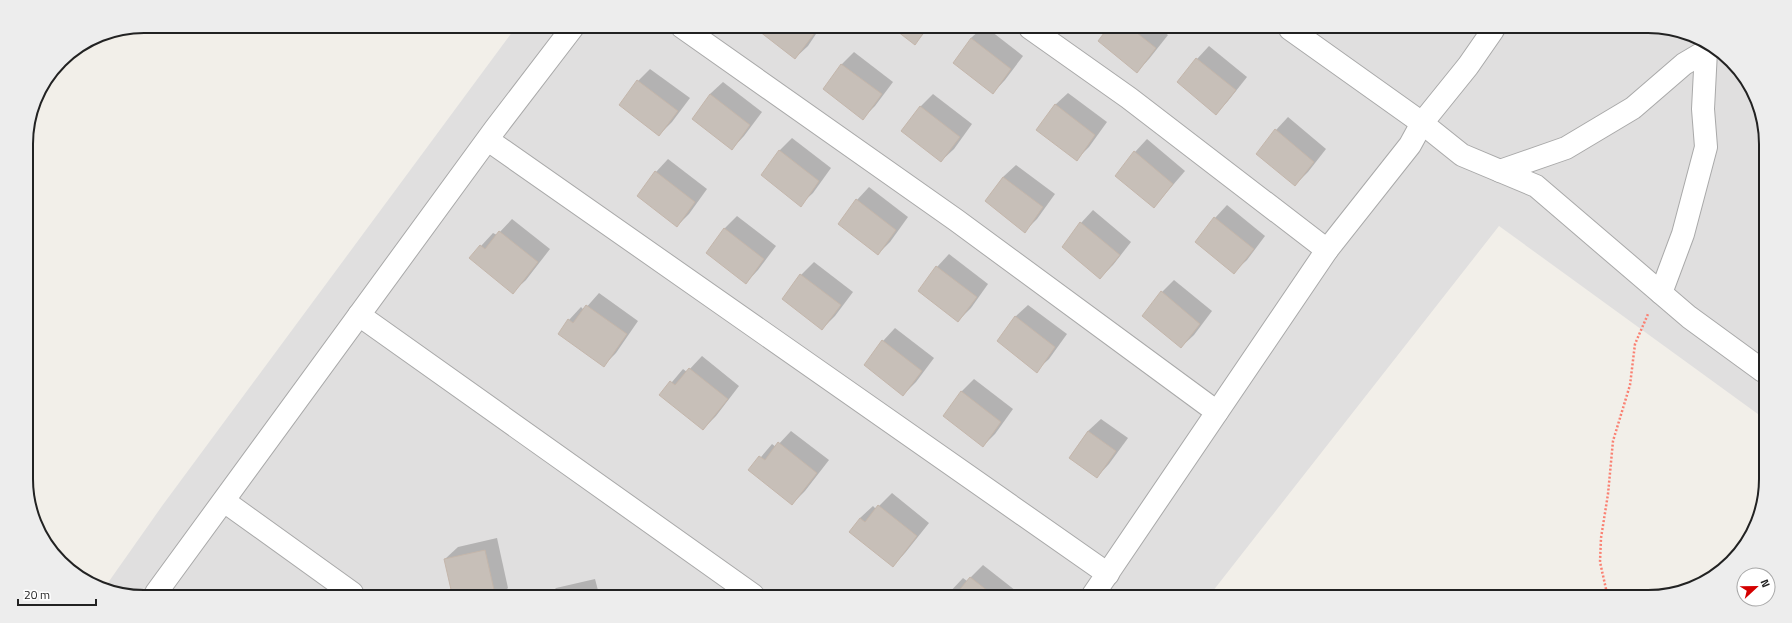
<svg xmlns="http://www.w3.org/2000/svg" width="1792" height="623" font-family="'Titillium Web',sans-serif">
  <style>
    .residential { fill: #e0dfdf }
    .shadow { fill: #0003 }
    .building { fill: #c7bfb8; stroke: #c4b6ab }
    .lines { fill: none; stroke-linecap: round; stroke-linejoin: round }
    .minor-casing { stroke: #a9a9a9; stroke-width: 24 }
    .path { stroke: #fa8072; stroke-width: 2.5; stroke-dasharray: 2 2; stroke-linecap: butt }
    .minor { stroke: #fff; stroke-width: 22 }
    .rim { fill: none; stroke: #222; stroke-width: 2 }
  </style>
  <rect width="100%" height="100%" fill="#f2efe9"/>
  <!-- residential -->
  <path class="residential" d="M516 27 1678 30 1736 66 1764 122 1762 417 1499 226 1209 596 114 593 105 587 162 506Z"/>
  <!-- shadow -->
  <g class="shadow">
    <path d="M756 28H820L808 46 795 58Z"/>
    <path d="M895 28H929L915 43Z"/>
    <path d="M982 28H987L1023 56 1005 80 993 93 971 38Z"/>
    <path d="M1109 29H1160L1168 35 1149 59 1137 72 1099 40Z"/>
    <path d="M1209 46 1247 77 1228 101 1216 114 1179 82 1197 59Z"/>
    <path d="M854 52 893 82 875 106 863 118 825 89 842 64Z"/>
    <path d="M650 69 690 98 672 122 659 135 638 81Z"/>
    <path d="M723 82 762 112 744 136 732 149 710 94Z"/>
    <path d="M1068 93 1107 122 1089 147 1077 159 1055 105Z"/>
    <path d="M933 94 972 124 954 149 941 161 920 107Z"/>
    <path d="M1288 117 1326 149 1308 172 1295 185 1276 130Z"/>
    <path d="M792 138 831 168 813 193 800 205 779 151Z"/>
    <path d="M1147 139 1185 171 1154 207 1135 152Z"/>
    <path d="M668 159 707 189 689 214 677 226 656 172Z"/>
    <path d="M1016 165 1055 194 1037 219 1025 231 986 201 1003 177Z"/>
    <path d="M869 187 908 217 890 242 878 254 857 200Z"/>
    <path d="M1227 205 1265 236 1247 260 1234 272 1197 241 1215 218Z"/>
    <path d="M1093 210 1131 242 1113 265 1100 278 1063 247 1081 223Z"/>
    <path d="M737 216 776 246 758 270 746 283 724 229Z"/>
    <path d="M512 219 550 249 526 280 513 292 470 258 493 233 497 235Z"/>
    <path d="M949 254 988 284 971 308 958 321 919 291 937 267Z"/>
    <path d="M814 262 853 292 835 316 822 329 784 299 801 275Z"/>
    <path d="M1174 280 1212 311 1194 335 1181 347 1162 292Z"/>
    <path d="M599 293 638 321 616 353 604 365 569 320 581 307 584 310Z"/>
    <path d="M1028 305 1067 334 1049 359 1036 371 1015 317Z"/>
    <path d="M895 328 934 358 916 382 903 395 883 341Z"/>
    <path d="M702 356 739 386 716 416 703 429 661 395 683 369 687 372Z"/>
    <path d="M974 379 1013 409 995 434 983 446 961 392Z"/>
    <path d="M1101 419 1128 438 1109 464 1097 477 1070 457 1088 431Z"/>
    <path d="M791 431 829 460 805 491 792 504 750 470 772 444 776 447Z"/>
    <path d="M892 493 929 523 905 553 893 566 860 518 873 506 876 509Z"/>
    <path d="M497 538 508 588 502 594H453L445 559 458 547Z"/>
    <path d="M983 565 1020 594 1019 595H947L963 578 967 581Z"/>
    <path d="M595 579 599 594H550L556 588Z"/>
  </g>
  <!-- building -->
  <g class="building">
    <path d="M755 28H806L814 34 795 59Z"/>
    <path d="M893 28H927L915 45Z"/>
    <path d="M1107 29H1132L1156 48 1137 73 1098 41Z"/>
    <path d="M971 38 1011 69 993 94 953 63Z"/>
    <path d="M1196 58 1236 90 1216 115 1177 82Z"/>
    <path d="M841 64 882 94 863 120 823 89Z"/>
    <path d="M637 80 678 111 659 136 619 105Z"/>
    <path d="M710 94 750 125 732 150 692 119Z"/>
    <path d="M1055 104 1095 135 1077 161 1036 130Z"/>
    <path d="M920 106 960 137 941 162 901 131Z"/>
    <path d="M1275 129 1314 162 1295 186 1256 154Z"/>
    <path d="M779 150 819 181 801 207 761 175Z"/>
    <path d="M1134 151 1173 184 1154 208 1115 176Z"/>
    <path d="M655 171 695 202 677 227 637 196Z"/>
    <path d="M1003 177 1043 207 1025 233 985 201Z"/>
    <path d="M856 199 896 230 878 255 838 224Z"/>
    <path d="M1214 217 1254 249 1234 274 1195 242Z"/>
    <path d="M1080 222 1120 255 1100 279 1062 247Z"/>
    <path d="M724 228 764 259 746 284 706 253Z"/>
    <path d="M499 231 538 262 513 294 469 258 480 245 485 249Z"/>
    <path d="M936 266 977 297 958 322 918 291Z"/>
    <path d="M800 274 841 305 822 330 782 299Z"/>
    <path d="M1161 291 1200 324 1181 348 1142 316Z"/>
    <path d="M586 305 627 334 604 367 558 334 568 319 573 323Z"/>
    <path d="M1015 316 1055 347 1037 373 997 341Z"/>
    <path d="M882 340 922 371 903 396 864 365Z"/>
    <path d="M689 368 728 399 703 430 659 395 670 381 675 385Z"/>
    <path d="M961 391 1001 422 983 447 943 416Z"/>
    <path d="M1088 431 1116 451 1097 478 1069 458Z"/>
    <path d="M778 442 817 473 792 505 748 470 759 456 765 460Z"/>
    <path d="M878 505 917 536 893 567 849 532 860 518 865 522Z"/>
    <path d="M485 550 495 594H452L444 559Z"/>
    <path d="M970 577 993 595H946L950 590 956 594Z"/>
  </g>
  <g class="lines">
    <!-- minor casing -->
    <g class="minor-casing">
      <g id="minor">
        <path d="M682 27 956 220 1217 412"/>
        <path d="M1030 28 1129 98 1327 250"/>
        <path d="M1290 29 1422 123 1462 155 1536 186 1689 317 1763 371"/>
        <path d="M488 140 1108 574"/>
        <path d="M1500 171 1566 148 1633 108 1684 64 1706 51"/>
        <path d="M1661 293 1683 234 1706 147 1703 109 1706 51"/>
        <path d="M359 315 753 595"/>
        <path d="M224 501 352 593"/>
        <path d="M156 593 495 129 573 27"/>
        <path d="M1093 595 1327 250 1410 145 1422 123 1468 66 1493 30"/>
      </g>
    </g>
    <!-- path -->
    <path class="path" d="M1604 597 1606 589 1600 562 1601 538 1608 494 1613 441 1630 385 1635 344 1648 314"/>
    <!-- minor -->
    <use href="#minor" class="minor"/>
  </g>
  <!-- crop -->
  <path d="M0 0H1792V623H0ZM144 33H1648A111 111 0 0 1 1759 144V479A111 111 0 0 1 1648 590H144A111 111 0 0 1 33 479V144A111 111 0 0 1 144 33Z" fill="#ededed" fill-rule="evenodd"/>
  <path class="rim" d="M144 33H1648A111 111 0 0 1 1759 144V479A111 111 0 0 1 1648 590H144A111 111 0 0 1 33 479V144A111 111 0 0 1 144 33Z"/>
  <!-- north arrow -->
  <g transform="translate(1756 587) rotate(68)"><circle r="19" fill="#ffffff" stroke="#a7a7a7"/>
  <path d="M0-3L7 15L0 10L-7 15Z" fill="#d40000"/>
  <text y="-6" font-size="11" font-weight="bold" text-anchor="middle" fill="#222222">N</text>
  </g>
  <!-- scale -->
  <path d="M18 599v6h78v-6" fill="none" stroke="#222222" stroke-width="2"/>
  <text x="24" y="599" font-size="12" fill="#222222" stroke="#ffffff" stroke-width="3" paint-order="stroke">20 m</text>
</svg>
